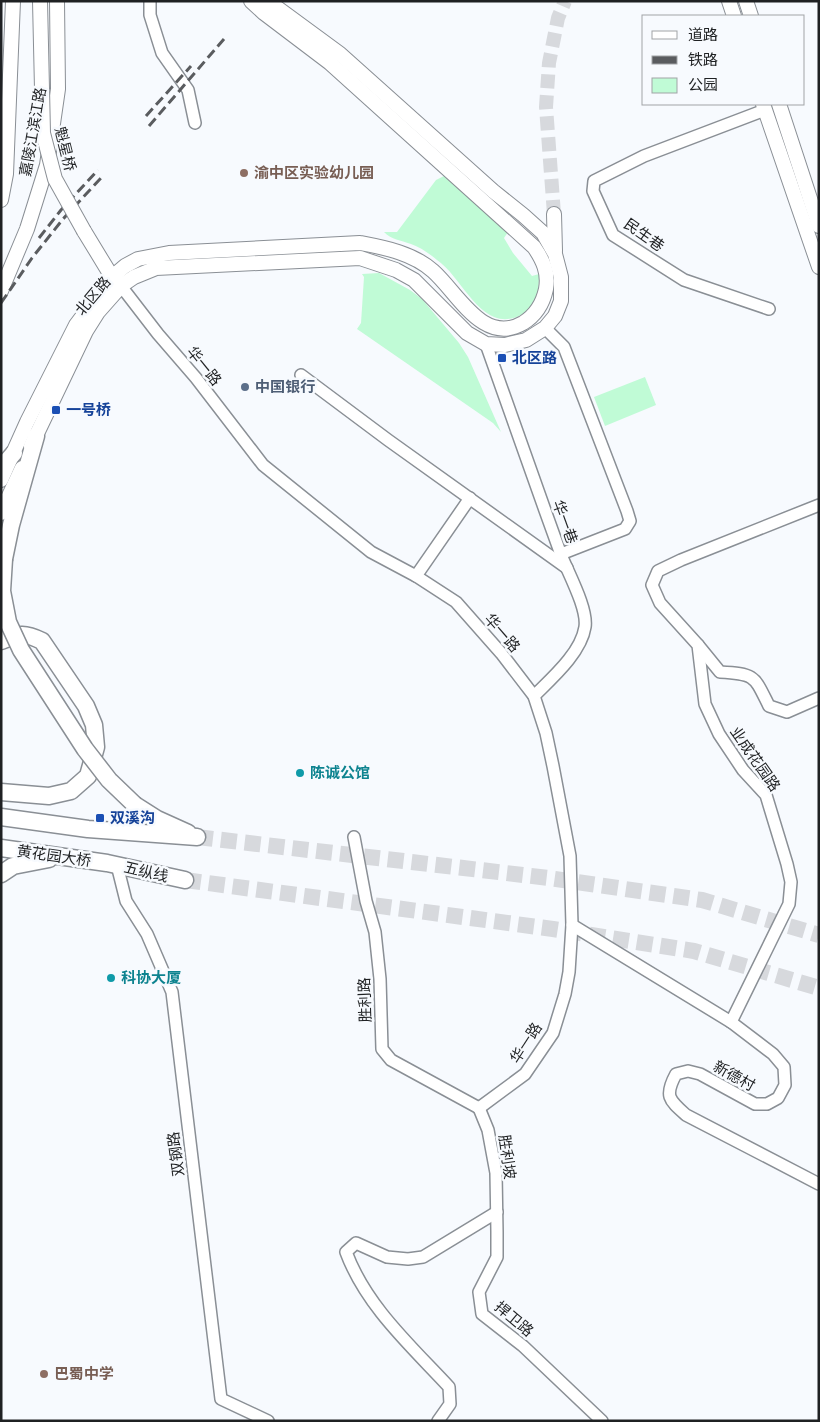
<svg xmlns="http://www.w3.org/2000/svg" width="820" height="1422" font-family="'IBM Plex Sans','Noto Sans SC',sans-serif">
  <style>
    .green { fill: #c0fbd6 }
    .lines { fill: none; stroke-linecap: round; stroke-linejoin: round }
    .major-tunnel { stroke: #d7d9dd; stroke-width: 14; stroke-dasharray: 14 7; stroke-linecap: butt }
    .highway-tunnel { stroke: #d7d9dd; stroke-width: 16; stroke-dasharray: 16 8; stroke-linecap: butt }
    .minor-casing { stroke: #8a8f95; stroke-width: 14 }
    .major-casing { stroke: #8a8f95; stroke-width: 16 }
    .highway-casing { stroke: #8a8f95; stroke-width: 19 }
    .minor { stroke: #fff; stroke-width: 11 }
    .major { stroke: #fff; stroke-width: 14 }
    .highway { stroke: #fff; stroke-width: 16 }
    .rail { stroke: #5a5c5f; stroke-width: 3; stroke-dasharray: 10 5; stroke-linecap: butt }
    .major-bridge-casing { stroke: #8a8f95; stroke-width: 16; stroke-linecap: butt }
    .highway-bridge-casing { stroke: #8a8f95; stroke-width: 19; stroke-linecap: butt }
    .major-bridge { stroke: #fff; stroke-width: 14 }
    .highway-bridge { stroke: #fff; stroke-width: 16 }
    .education-dot { fill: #8d6e63; stroke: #f7fafe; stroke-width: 2 }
    .transit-dot { fill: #1a4fb4; stroke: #f7fafe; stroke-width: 2 }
    .service-dot { fill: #5c6f8a; stroke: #f7fafe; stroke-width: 2 }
    .culture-dot { fill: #0f9aa8; stroke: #f7fafe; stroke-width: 2 }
    .labels { text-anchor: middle; stroke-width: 5; stroke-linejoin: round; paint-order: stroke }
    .street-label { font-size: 15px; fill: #1f2123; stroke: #f7fafe }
    .education-label { font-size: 15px; font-weight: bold; fill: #785e54; stroke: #f7fafe; text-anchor: start }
    .transit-label { font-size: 15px; font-weight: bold; fill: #164399; stroke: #f7fafe; text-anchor: start }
    .service-label { font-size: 15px; font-weight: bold; fill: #4e5e75; stroke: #f7fafe; text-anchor: start }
    .culture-label { font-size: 15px; font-weight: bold; fill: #0d838f; stroke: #f7fafe; text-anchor: start }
  </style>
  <rect width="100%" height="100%" fill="#f7fafe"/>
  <!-- green -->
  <g class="green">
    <path d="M444 176 508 232 504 238 513 253 532 276 539 274C539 290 538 306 523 314 482 337 464 278 437 260 430 254 420 247 411 244 400 240 392 240 384 232H397L436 180Z"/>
    <path d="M379 273 410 290 422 299 459 343 468 357 501 432 493 423 357 329 361 323 364 277 362 274Z"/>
    <path d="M645 377 656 405 605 426 594 397Z"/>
  </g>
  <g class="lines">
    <!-- major-tunnel -->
    <path class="major-tunnel" d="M554 214 546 107 549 63 558 18 565 1"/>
    <!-- highway-tunnel -->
    <g class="highway-tunnel">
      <path d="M197 837 549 878 702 900 819 935"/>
      <path d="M185 880 553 929 694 951 819 988"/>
    </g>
    <!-- minor casing -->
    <g class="minor-casing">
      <g id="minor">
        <path d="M150 1V15L162 53 188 90 195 123"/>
        <path d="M765 110 644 156 594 181 593 191 613 235 684 280 769 309"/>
        <path d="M121 286 158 334 196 378 263 465 371 552 416 576 456 602 501 653 534 696 546 733 553 766 570 856 572 925 569 972 565 994 553 1033 525 1074 479 1108"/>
        <path d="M545 328 564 347 627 511 630 521 625 529 561 554"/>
        <path d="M486 344C511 414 535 483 560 552 567 571 588 608 585 627 581 653 552 678 534 696"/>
        <path d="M301 375 388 440 567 568"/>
        <path d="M416 576 470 498"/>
        <path d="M698 645 720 672C756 674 754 676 769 706L787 712 819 698"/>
        <path d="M354 837 366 901 375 932 380 979 382 1049 391 1060 479 1108"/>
        <path d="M117 865 126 901 147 934 172 992 221 1399 268 1421"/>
        <path d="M572 925 731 1022 773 1054 784 1067 785 1085 778 1098 767 1104H755L700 1074 688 1071 676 1074C664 1096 669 1100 686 1115L819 1184"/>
        <path d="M731 1022 789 904 791 882 787 864 766 795 743 770 719 734 705 704 698 645 660 603 652 585 658 571 681 560 819 505"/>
        <path d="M479 1108 488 1130 496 1173 497 1232V1257L479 1292 482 1314 523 1346 602 1421"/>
        <path d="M438 1421 450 1404 449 1387C411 1346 366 1306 346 1252L356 1243 387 1257 408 1259 423 1257 497 1212"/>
      </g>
    </g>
    <!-- major casing -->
    <g class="major-casing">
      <g id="major">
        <path d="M729 1 734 16"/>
        <path d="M746 1 751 16"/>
        <path d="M763 104 819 267"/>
        <path d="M779 104 819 226"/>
        <path d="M1 200 6 174 13 1"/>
        <path d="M554 214 555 251"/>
        <path d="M84 231 112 277 117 282"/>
        <path d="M1 291 27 229 47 165 58 89 57 1"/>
        <path d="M31 446 86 331 98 312 121 286 134 277 156 268 360 258 396 270 414 280 467 333 486 344 505 345 526 340 545 328 555 316 561 301V277L555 254 543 233 523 215 493 191 340 54 268 1"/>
        <path d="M1 480 27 422 76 325 112 277 125 266 138 259 169 253 360 243C386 248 413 253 433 271 458 293 483 346 523 323 536 315 543 303 546 289 549 273 543 260 534 247L330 63 264 13 251 1"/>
        <path d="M1 513 22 468"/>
      </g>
    </g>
    <!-- highway casing -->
    <g class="highway-casing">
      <g id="highway">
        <path d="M1 468 14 453"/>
        <path d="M4 559 11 525 36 436"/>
        <path d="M1 641C19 634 24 632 42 641L86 706 94 725 96 747 88 776 71 791 49 796 1 792"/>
        <path d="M135 805 157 819 188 833"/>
        <path d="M1 817 88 829 197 837"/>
        <path d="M1 848 107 863 185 880"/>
        <path d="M1 874 13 866 49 859"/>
      </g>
    </g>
    <!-- minor -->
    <use href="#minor" class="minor"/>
    <!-- major -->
    <use href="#major" class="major"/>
    <!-- highway -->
    <use href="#highway" class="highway"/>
    <!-- rail -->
    <g class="rail">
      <path d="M146 116 191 66"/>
      <path d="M149 126 224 39"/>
      <path d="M39 238 61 210 98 170"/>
      <path d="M1 303 32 258 63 219 101 178"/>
    </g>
    <!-- major-bridge casing -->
    <g class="major-bridge-casing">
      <path id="major-bridge" d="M40 1 43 133 55 179 84 231"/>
    </g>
    <!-- highway-bridge casing -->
    <g class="highway-bridge-casing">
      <path id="highway-bridge" d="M4 559 2 591 8 622 21 650 85 749 109 780 135 805"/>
    </g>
    <!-- major-bridge -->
    <use href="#major-bridge" class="major-bridge"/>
    <!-- highway-bridge -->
    <use href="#highway-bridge" class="highway-bridge"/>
  </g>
  <!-- markers -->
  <g class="education-dot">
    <circle cx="244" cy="173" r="5"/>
    <circle cx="44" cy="1374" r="5"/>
  </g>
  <g class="transit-dot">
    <rect x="497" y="353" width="10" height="10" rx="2.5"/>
    <rect x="51" y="405" width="10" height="10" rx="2.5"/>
    <rect x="95" y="813" width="10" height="10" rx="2.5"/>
  </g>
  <circle class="service-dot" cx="245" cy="387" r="5"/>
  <g class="culture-dot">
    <circle cx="300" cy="773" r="5"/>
    <circle cx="111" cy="978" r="5"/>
  </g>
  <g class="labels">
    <!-- street labels -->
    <g class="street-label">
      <text transform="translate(33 132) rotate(-80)" y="5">嘉陵江滨江路</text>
      <text transform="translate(65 149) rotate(76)" y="5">魁星桥</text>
      <text transform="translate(644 235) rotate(35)" y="5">民生巷</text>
      <text transform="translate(93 296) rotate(-50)" y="5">北区路</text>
      <text transform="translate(204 366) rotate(51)" y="5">华一路</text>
      <text transform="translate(565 522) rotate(70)" y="5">华一巷</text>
      <text transform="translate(502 633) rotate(49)" y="5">华一路</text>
      <text transform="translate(755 759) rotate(55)" y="5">业成花园路</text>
      <text transform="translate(54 856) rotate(8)" y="5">黄花园大桥</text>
      <text transform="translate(146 872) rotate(13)" y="5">五纵线</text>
      <text transform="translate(365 1000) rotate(-92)" y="5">胜利路</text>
      <text transform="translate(526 1043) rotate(-57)" y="5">华一路</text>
      <text transform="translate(734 1076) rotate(29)" y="5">新德村</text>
      <text transform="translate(176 1154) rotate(-97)" y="5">双钢路</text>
      <text transform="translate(507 1157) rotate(82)" y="5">胜利坡</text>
      <text transform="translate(514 1319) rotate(40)" y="5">捍卫路</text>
    </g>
    <!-- education labels -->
    <g class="education-label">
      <text x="254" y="178">渝中区实验幼儿园</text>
      <text x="54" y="1379">巴蜀中学</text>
    </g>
    <!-- transit labels -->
    <g class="transit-label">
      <text x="512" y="363">北区路</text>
      <text x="66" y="415">一号桥</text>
      <text x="110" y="823">双溪沟</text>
    </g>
    <!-- service labels -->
    <g class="service-label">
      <text x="255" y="392">中国银行</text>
    </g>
    <!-- culture labels -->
    <g class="culture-label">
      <text x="310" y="778">陈诚公馆</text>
      <text x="121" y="983">科协大厦</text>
    </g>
  </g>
  <!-- border -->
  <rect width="820" height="1422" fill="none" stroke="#1f2123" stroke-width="5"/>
  <!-- legend -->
  <rect x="642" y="15" width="162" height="90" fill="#f7fafe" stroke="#a1a3a6"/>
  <rect x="652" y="31" width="25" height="8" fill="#ffffff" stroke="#a1a3a6"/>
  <text x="688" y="40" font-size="15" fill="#1f2123">道路</text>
  <rect x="652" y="56" width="25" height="8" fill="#5a5c5f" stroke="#a1a3a6"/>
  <text x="688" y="65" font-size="15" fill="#1f2123">铁路</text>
  <rect x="652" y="78" width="25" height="15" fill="#c0fbd6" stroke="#a1a3a6"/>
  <text x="688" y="90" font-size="15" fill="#1f2123">公园</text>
</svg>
